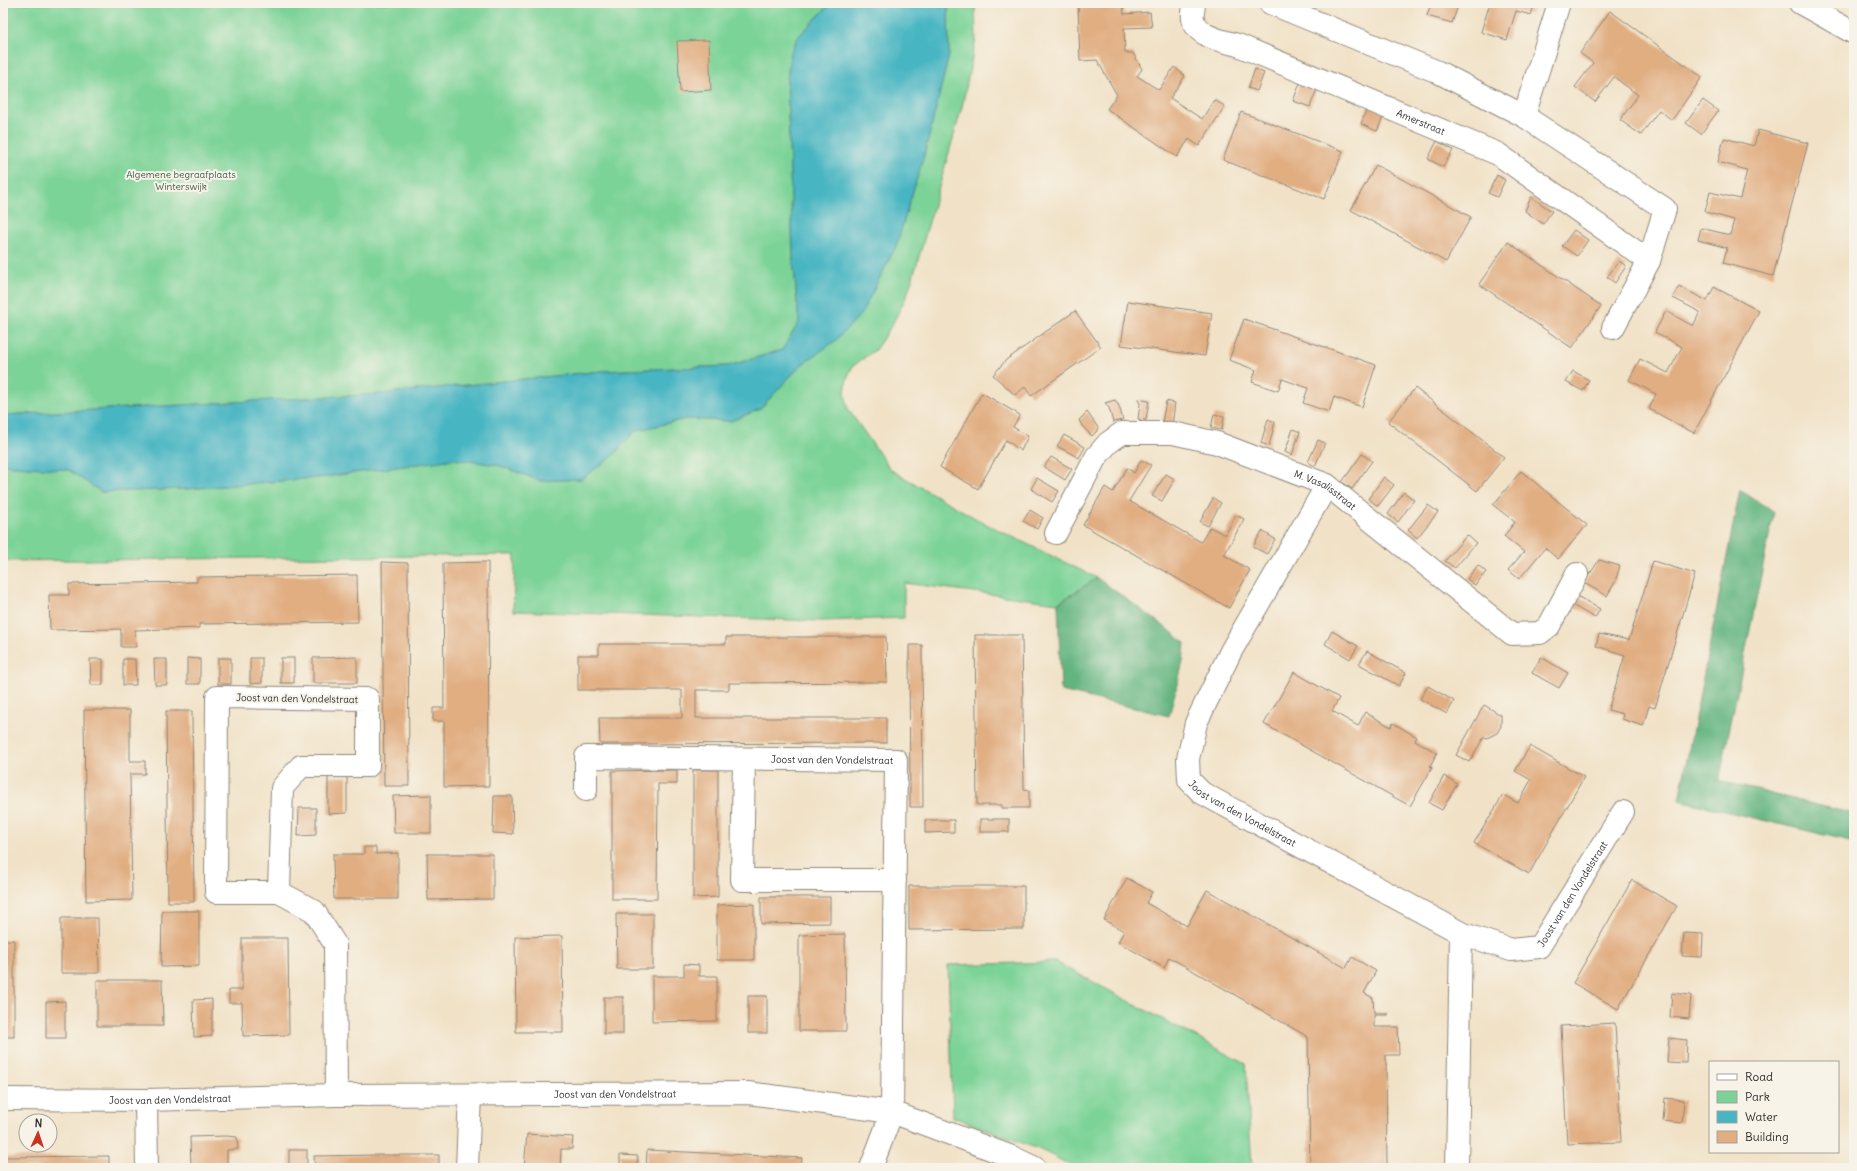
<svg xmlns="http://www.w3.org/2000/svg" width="1857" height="1171" font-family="Delius,sans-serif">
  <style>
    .green { fill: #7bd397; stroke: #537f61 }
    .forest { fill: #64b580; stroke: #487056 }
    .water { fill: #47b5c2; stroke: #397076 }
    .building { fill: #e1ae82 }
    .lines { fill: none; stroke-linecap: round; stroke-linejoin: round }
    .street-casing { stroke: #8e8679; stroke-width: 24 }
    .street { stroke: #fff; stroke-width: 22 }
    .labels { text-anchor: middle; stroke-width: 4; stroke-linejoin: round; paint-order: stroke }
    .street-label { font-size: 10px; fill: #2b2b2b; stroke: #f7f3e8 }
    .park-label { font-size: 10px; fill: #435d4b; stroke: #f7f3e8 }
  </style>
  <rect width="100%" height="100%" fill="#f7f3e8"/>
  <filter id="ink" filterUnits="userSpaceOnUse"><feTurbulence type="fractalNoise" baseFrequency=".025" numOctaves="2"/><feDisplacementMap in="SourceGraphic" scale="8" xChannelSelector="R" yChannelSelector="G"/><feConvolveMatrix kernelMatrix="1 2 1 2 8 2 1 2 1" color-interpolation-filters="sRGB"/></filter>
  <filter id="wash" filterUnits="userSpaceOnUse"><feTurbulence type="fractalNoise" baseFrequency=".012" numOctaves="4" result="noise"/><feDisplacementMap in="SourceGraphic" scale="16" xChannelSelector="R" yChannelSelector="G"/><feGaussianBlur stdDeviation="0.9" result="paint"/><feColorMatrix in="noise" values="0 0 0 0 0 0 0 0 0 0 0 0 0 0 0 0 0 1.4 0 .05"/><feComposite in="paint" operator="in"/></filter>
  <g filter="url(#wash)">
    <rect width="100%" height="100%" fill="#f1e2c7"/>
    <!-- green -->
    <g class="green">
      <path d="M3 3H831L798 37 790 54 787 81 793 258 799 323 782 350 728 366 602 371 379 394 3 415Z"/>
      <path d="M948 3H975L976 38 962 107 917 264 907 295 892 325 875 350 853 366 847 378 845 393 848 409 891 470 984 523 1097 578 1058 603 904 583V618L822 621 513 611 515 555 3 561V465L69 470 101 492 187 489 317 478 454 459 498 465 541 481 581 479 613 456 635 431 685 419 731 421 760 409 801 365 835 341 861 314 896 246 925 152 949 55Z"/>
      <path d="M1056 962 1246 1064 1252 1168H1076L1041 1150 953 1117 948 965Z"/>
    </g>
    <!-- forest -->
    <g class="forest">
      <path d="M1740 490 1774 512 1719 781 1854 814V842L1679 800Z"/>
      <path d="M1097 578 1168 629 1185 643 1183 662 1169 716 1061 691 1058 603Z"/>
    </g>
    <!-- water -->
    <path class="water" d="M831 3H948L949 55 925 152 896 246 861 314 835 341 801 365 760 409 731 421 685 419 635 431 613 456 581 479 541 481 498 465 454 459 317 478 187 489 101 492 69 470 3 465V415L379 394 602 371 728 366 782 350 799 322 793 258 787 81 790 54 798 37Z"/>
    <g id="blocks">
      <!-- building -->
      <g class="building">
        <path d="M1078 3H1123L1124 14 1150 12 1152 27 1124 28 1125 53H1133L1142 69 1137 76 1159 90 1174 67 1185 76 1170 98 1202 119 1214 100 1225 106 1199 146 1189 139 1177 157 1107 109 1117 95 1097 60 1080 61Z"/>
        <path d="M1431 3H1459L1452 23 1427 16Z"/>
        <path d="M1490 3H1535L1531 15 1516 11 1507 40 1481 32Z"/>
        <path d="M1610 11 1702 77 1672 120 1659 110 1641 135 1620 120 1638 95 1614 77 1595 102 1575 87 1593 63 1580 53Z"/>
        <path d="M709 40 711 90 680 92 677 41Z"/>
        <path d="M1255 69 1264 73 1257 91 1248 88Z"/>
        <path d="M1300 83 1317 89 1310 107 1293 101Z"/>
        <path d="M1703 100 1718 111 1701 134 1686 123Z"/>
        <path d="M1368 106 1385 113 1377 131 1361 124Z"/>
        <path d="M1241 112 1343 151 1324 199 1223 160Z"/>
        <path d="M1758 130 1808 143 1773 276 1723 263 1727 248 1698 240 1701 228 1730 235 1734 220 1705 212 1710 192 1740 199 1747 170 1718 162 1724 138 1754 146Z"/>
        <path d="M1437 141 1453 150 1443 167 1428 159Z"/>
        <path d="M1376 165 1471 217 1446 262 1351 210Z"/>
        <path d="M1497 175 1505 180 1497 197 1488 193Z"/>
        <path d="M1531 197 1552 211 1543 224 1525 211Z"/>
        <path d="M1574 230 1588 240 1577 256 1562 246Z"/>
        <path d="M1508 242 1601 306 1572 348 1479 284Z"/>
        <path d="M1619 261 1626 266 1615 283 1607 277Z"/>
        <path d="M1679 286 1707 301 1714 287 1759 311 1694 433 1649 409 1656 394 1629 380 1640 359 1668 373 1682 347 1655 332 1666 311 1693 326 1700 312 1673 298Z"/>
        <path d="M1128 301 1212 313 1205 356 1121 345Z"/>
        <path d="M1075 311 1101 347 1031 396 1025 387 1015 395 993 375 1006 360Z"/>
        <path d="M1244 319 1376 365 1362 407 1334 397 1329 412 1303 403 1308 388 1282 379 1278 391 1252 382 1256 370 1229 360Z"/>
        <path d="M1573 371 1589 380 1583 391 1566 382Z"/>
        <path d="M1415 388 1504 457 1477 491 1388 422Z"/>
        <path d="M982 393 1020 415 1013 427 1028 436 1021 451 1006 440 978 489 940 467Z"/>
        <path d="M1138 399 1149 401 1146 420 1138 419 1140 404Z"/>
        <path d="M1115 400 1119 406 1123 420 1113 422 1109 408 1105 403Z"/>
        <path d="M1166 401 1175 403 1172 425 1162 423Z"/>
        <path d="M1087 412 1099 429 1092 436 1082 426 1079 420Z"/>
        <path d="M1214 414 1224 416 1222 430 1211 428Z"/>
        <path d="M1268 419 1275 422 1269 446 1261 443Z"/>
        <path d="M1293 429 1300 432 1292 455 1285 452Z"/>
        <path d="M1064 435 1085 447 1079 458 1057 446Z"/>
        <path d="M1318 440 1325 443 1315 466 1308 462Z"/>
        <path d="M1362 454 1372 461 1352 489 1342 482Z"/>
        <path d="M1051 457 1072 469 1065 480 1044 467Z"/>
        <path d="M1141 460 1151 465 1129 501 1154 515 1201 542 1210 527 1225 535 1236 515 1244 519 1224 555 1250 570 1229 608 1083 525 1105 487 1113 492 1127 468 1134 473Z"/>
        <path d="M1521 471 1587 525 1558 559 1545 548 1519 579 1508 570 1524 552 1504 536 1515 522 1493 505Z"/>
        <path d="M1166 474 1175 479 1162 501 1152 496Z"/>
        <path d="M1384 477 1394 485 1378 506 1368 499Z"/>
        <path d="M1037 478 1059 491 1052 502 1031 489Z"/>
        <path d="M1404 492 1414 500 1398 522 1388 514Z"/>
        <path d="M1213 498 1221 503 1208 526 1200 522Z"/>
        <path d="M1428 505 1438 512 1417 538 1408 530Z"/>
        <path d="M1030 510 1043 518 1037 529 1023 521Z"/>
        <path d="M1262 531 1275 539 1267 554 1253 547Z"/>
        <path d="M1467 535 1476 543 1455 568 1445 561Z"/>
        <path d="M1599 560 1620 566 1615 582 1607 596 1584 583Z"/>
        <path d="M1653 561 1695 574 1655 708 1649 706 1643 726 1622 719 1623 714 1608 710 1625 655 1596 646 1599 634 1629 640Z"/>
        <path d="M382 562 408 563 409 786H384Z"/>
        <path d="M488 562 489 786 444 787V721H433V708H444L443 563Z"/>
        <path d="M1478 565 1486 572 1475 585 1467 579Z"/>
        <path d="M357 575 358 622 199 624V628L135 630 136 647H121V629L50 630 49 595H69V584L197 582V577Z"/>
        <path d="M1577 596 1600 609 1595 618 1572 605Z"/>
        <path d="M1332 631 1358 646 1350 659 1325 644Z"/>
        <path d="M975 635H1022L1024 789 1029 790V808H1002V805H977Z"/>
        <path d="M726 637H886L887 682 729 683V689L727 690H696V718H886V743L600 744 599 718H682V690H578V655H599V644H726Z"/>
        <path d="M909 645H922L923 807H910Z"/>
        <path d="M1367 651 1406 673 1399 686 1359 664Z"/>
        <path d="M357 657V683H313V658Z"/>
        <path d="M1541 657 1568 673 1559 688 1532 673Z"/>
        <path d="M187 658 200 659V684H187Z"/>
        <rect x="218" y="658" width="13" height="26"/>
        <path d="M250 658H262V683L250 684Z"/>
        <rect x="281" y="658" width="13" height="25"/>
        <path d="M90 659H103V685H91Z"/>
        <path d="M123 659H135L136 685H123Z"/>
        <path d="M154 659H167V685H155Z"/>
        <path d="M1294 672 1339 698 1332 711 1358 726 1365 712 1391 727 1393 723 1417 737 1415 740 1437 753 1430 766 1432 768 1410 806 1264 724Z"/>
        <path d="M1428 686 1454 701 1447 714 1420 699Z"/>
        <path d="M1484 705 1501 715V726L1497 733 1487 738 1484 737 1469 762 1456 755Z"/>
        <path d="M84 710H130V761H145V774H130L132 900 86 901Z"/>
        <path d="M166 711H192L194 902H168Z"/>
        <path d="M1530 746 1584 777 1529 874 1474 843 1503 795 1518 803 1531 780 1515 771Z"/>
        <path d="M677 770V784H658L657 899H612V771Z"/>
        <path d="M693 770H718V897L693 898Z"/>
        <path d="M1444 776 1457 784 1442 810 1429 803Z"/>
        <path d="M328 777H347V813L328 814Z"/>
        <path d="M431 795V833H394L393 796Z"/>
        <path d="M494 796H512L513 834 493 833Z"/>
        <path d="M299 808H316V835L298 836Z"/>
        <rect x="980" y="819" width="29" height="13"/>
        <path d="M925 820H954V832L925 833Z"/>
        <path d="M364 847H376V854L398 853V899H334L333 854H364Z"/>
        <path d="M427 854H493V899L428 900Z"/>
        <path d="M1127 878 1152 892 1146 903 1187 926 1207 890 1346 968 1352 957 1376 971 1364 993 1373 998 1374 1013H1387V1015H1374V1027H1398L1399 1055H1386L1387 1168H1310L1308 1037 1169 957 1164 968 1118 942 1124 931 1104 920Z"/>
        <path d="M1632 880 1677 906 1618 1009 1573 983Z"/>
        <path d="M909 886H1024V929L909 930Z"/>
        <path d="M761 897H830V923L761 924Z"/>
        <path d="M754 904V960H717V905Z"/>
        <path d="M162 911H199V966L161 967Z"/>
        <path d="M616 914H653V969H617Z"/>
        <path d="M61 918H98L99 973H61Z"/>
        <path d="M1684 933 1703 934 1702 957 1682 956Z"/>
        <path d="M845 934 846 1031H799V935Z"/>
        <path d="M562 936 563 1032H516L515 937Z"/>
        <path d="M242 938H288L289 1035 243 1036 242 1003H229V990H242Z"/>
        <rect x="3" y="940" width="11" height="97"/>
        <path d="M684 964 699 965V976H717V1021L652 1022V976H684Z"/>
        <path d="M97 980H162L163 1026H97Z"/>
        <path d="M1672 993 1691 995 1689 1019 1670 1017Z"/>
        <rect x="748" y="996" width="19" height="37"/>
        <rect x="604" y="997" width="19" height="37"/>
        <path d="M212 999V1036L194 1037 193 1000Z"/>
        <path d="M65 1001V1038H46V1002Z"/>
        <path d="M1615 1023 1621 1142 1567 1144 1561 1026Z"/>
        <path d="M1669 1038 1687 1040 1686 1063 1667 1062Z"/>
        <path d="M1665 1098 1684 1100 1682 1123 1663 1121Z"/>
        <path d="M527 1134 573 1137 572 1149H561L560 1168H524Z"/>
        <path d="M226 1136 237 1137 238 1149 227 1150V1168H191L190 1137Z"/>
        <rect x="289" y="1150" width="18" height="18"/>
        <path d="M647 1150 802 1158 801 1168H646Z"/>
        <path d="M377 1155H439V1168H315L314 1156Z"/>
        <path d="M620 1155 638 1156 637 1168H620Z"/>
        <path d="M109 1156V1168H3V1157Z"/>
      </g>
    </g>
  </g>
  <g filter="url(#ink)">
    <use href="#blocks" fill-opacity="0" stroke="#8e8679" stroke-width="1"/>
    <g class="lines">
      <!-- street casing -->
      <g class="street-casing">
        <g id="street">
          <path id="s1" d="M1194 3C1194 8 1192 15 1193 19 1197 37 1223 41 1238 45L1498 154 1649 261"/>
          <path d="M1270 3 1438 72 1524 116 1665 209 1649 261 1613 328"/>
          <path d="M1800 3 1854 33"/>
          <path d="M1524 116 1559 3"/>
          <path id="s2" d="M1327 485 1231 651 1196 723 1188 759 1189 780 1202 793 1461 933 1511 950 1539 947 1623 812"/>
          <path id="s3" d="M1056 533 1096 457 1108 443 1122 433H1173L1217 443 1327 485 1512 634 1540 633 1549 626 1577 574"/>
          <path d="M217 697 368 699V766H301L282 788 279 892H216Z"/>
          <path d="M744 759 742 880H895"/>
          <path id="s4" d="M586 790V757L896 760 892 1112 871 1168"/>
          <path d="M279 892 314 911 335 944 336 1095"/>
          <path id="s5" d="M3 1099 146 1100 336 1095 748 1093 892 1112 1012 1157 1035 1168"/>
          <path d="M146 1100 147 1168"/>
          <path d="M467 1168 470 1095"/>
          <path d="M1457 1168 1461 933"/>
        </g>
      </g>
      <!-- street -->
      <use href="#street" class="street"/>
    </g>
  </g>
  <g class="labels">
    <!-- street labels -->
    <g class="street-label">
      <text dy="4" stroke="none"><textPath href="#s1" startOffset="269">Amerstraat</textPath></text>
      <text dy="4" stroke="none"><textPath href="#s3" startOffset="336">M. Vasalisstraat</textPath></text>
      <text transform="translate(297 698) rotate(1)" y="4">Joost van den Vondelstraat</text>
      <text dy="4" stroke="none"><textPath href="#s4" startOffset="279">Joost van den Vondelstraat</textPath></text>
      <text dy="4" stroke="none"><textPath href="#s2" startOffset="393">Joost van den Vondelstraat</textPath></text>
      <text dy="4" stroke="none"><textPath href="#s2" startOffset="786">Joost van den Vondelstraat</textPath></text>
      <text dy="4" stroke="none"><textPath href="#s5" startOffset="612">Joost van den Vondelstraat</textPath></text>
      <text dy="4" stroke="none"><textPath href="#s5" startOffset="167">Joost van den Vondelstraat</textPath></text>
    </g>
    <!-- park labels -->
    <g class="park-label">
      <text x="181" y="178">Algemene begraafplaats<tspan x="181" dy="12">Winterswijk</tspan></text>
    </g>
  </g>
  <!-- margin -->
  <rect width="1857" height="1171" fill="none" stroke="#f7f3e8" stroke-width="16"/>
  <!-- legend -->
  <rect x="1709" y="1061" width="130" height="92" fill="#f7f3e8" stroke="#a5a39c"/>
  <rect x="1717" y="1074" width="20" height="6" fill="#ffffff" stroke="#a5a39c"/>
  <text x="1745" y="1081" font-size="12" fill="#2b2b2b">Road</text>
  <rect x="1717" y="1091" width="20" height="12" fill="#7bd397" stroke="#a5a39c"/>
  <text x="1745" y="1101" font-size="12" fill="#2b2b2b">Park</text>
  <rect x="1717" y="1111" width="20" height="12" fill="#47b5c2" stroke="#a5a39c"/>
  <text x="1745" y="1121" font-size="12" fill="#2b2b2b">Water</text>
  <rect x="1717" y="1131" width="20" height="12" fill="#e1ae82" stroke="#a5a39c"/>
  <text x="1745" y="1141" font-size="12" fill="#2b2b2b">Building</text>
  <!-- north arrow -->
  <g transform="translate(38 1133) rotate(3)"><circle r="19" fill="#f7f3e8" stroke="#a5a39c"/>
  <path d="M0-3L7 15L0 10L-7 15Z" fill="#c8321e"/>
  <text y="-6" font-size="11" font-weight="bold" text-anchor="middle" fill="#2b2b2b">N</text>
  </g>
</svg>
